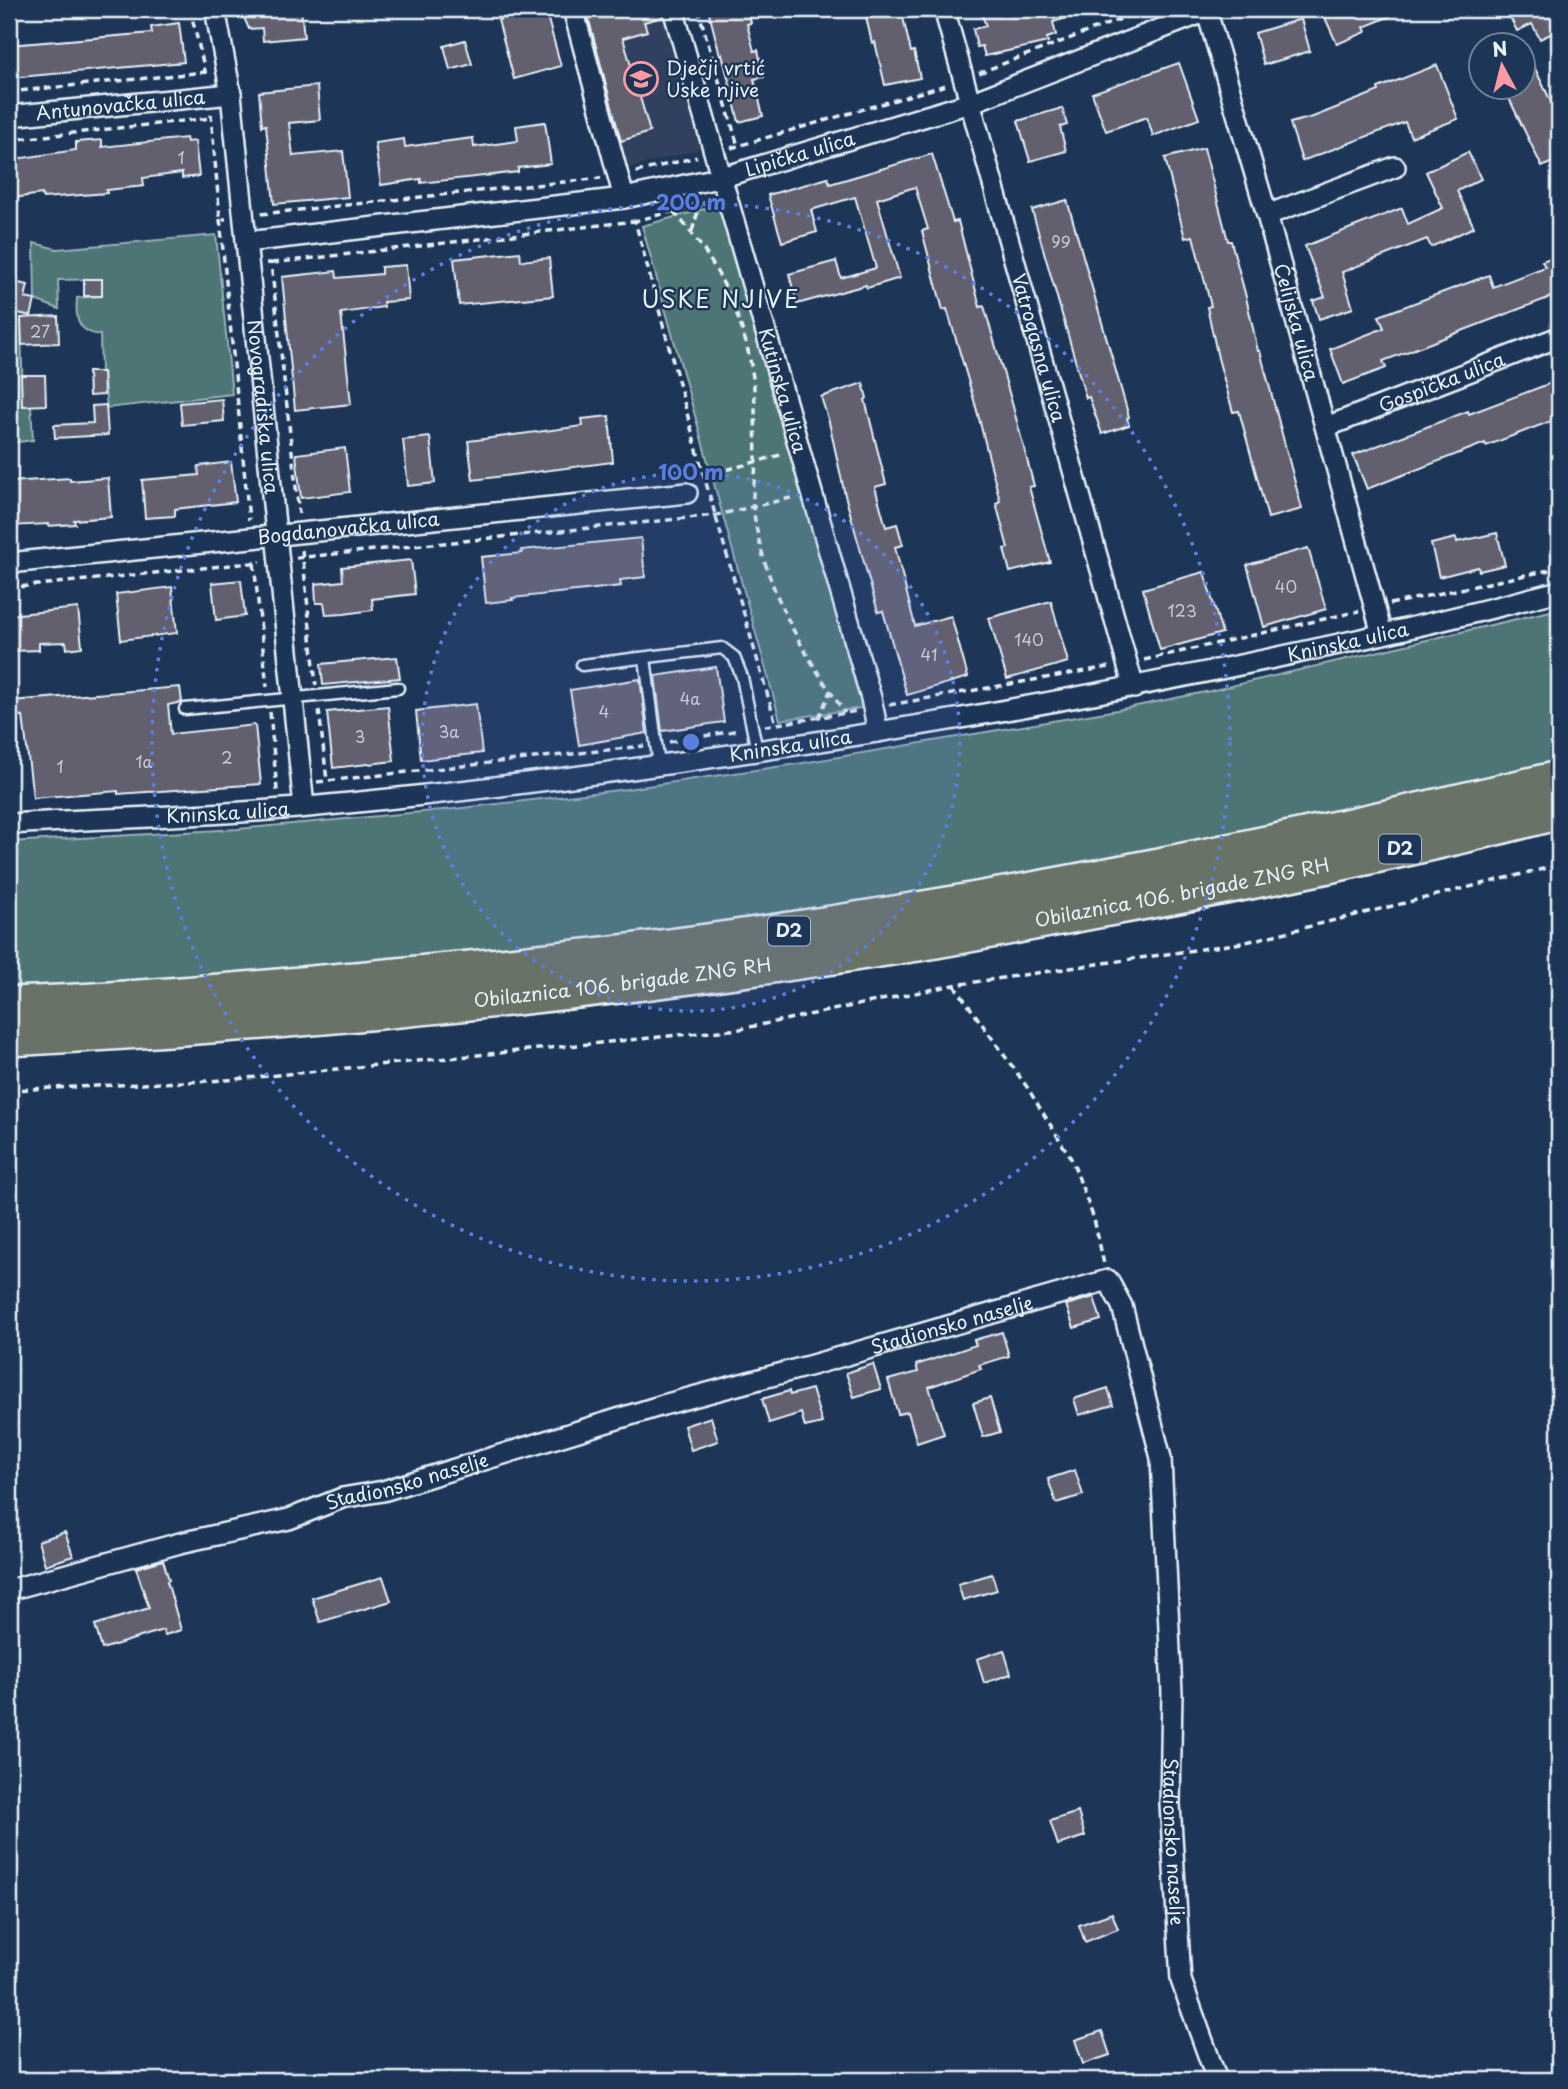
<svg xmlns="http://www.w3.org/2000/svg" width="1568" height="2089" font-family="'Playpen Sans',sans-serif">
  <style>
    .built { fill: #32415e }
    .green { fill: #4d7476; stroke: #9ab2b7; stroke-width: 2 }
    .building { fill: #625e6e; stroke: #e8f1f8; stroke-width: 2 }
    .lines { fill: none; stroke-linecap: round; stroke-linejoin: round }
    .lane-casing { stroke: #e8f1f8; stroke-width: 15 }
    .street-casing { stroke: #e8f1f8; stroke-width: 24 }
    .highway-casing { stroke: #e8f1f8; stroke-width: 42 }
    .path { stroke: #e8f1f8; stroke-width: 3.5; stroke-dasharray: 7 5; stroke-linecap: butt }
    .lane { stroke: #1d3557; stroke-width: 10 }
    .street { stroke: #1d3557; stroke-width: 19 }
    .highway { stroke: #697266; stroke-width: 37 }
    .ring { fill: none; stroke: #5a7fe2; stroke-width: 3.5; stroke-dasharray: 3.5 7 }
    .labels { text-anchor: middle; stroke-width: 5; stroke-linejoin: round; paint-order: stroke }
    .number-label { font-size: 16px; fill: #c6ccd6 }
    .shield { fill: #1d3557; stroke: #abb9c8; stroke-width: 2 }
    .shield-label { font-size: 18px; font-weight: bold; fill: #e8f1f8 }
    .poi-label { font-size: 19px; fill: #e8f1f8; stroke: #1d3557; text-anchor: start }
    .street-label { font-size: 19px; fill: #e8f1f8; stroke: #1d3557 }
    .quarter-label { font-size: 23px; letter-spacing: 2px; fill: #e8f1f8; stroke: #1d3557 }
    .centre { fill: #5a7fe2; stroke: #1d3557; stroke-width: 3.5 }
    .ring-label { font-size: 21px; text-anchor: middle; font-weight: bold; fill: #5a7fe2; stroke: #1d3557; stroke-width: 5; stroke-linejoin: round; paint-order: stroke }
  </style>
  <rect width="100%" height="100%" fill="#1d3557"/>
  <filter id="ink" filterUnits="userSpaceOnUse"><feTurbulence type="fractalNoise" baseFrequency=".0143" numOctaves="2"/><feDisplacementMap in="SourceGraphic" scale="14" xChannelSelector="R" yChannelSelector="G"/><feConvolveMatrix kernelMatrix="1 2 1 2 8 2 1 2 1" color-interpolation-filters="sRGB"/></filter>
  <g filter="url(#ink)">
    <!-- built -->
    <path class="built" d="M581 9H661L700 149 626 169Z"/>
    <!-- green -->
    <g class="green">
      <path d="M723 204 862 708 780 720 642 226Z"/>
      <path d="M216 235 232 394 107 408 103 372H101L100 335C78 332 75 320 77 298L102 296V279L58 280 59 309 35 300 34 243 57 249Z"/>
      <path d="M9 320 21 322 23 406H31L33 440 9 443Z"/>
      <path d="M1559 609V768L1272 835 676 938 9 996V842L238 829 454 809 627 789 803 763 1117 710 1210 691Z"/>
    </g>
    <!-- building -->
    <g class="building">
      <path d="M289 9H301L304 37 263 41 262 28 249 29 242 13Z"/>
      <path d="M538 9H545L561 66 514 79 498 20Z"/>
      <path d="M586 9H661L663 17 644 22 647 31 623 38 650 132 621 141Z"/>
      <path d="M708 9H748L751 23 747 24 754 51 758 50 764 77 754 79 763 116 739 122 722 54 720 55Z"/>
      <path d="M901 9 911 52 914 51 920 78 885 85 875 42 872 43 866 17Z"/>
      <path d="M980 9H1083L1084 13 1053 22 1056 35 1047 38 1048 42 985 56 982 46 977 47 973 29 986 26Z"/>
      <path d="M1321 9H1407L1364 27 1366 32 1337 44Z"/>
      <path d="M1506 9H1559V30L1540 39 1532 24 1517 31Z"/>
      <path d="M1301 19 1310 51 1264 65 1255 33Z"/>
      <path d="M179 23 184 62 9 78V45L152 33 151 27Z"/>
      <path d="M465 40 472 64 450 70 444 46Z"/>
      <path d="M1522 42 1559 118V159L1542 167 1504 88H1522Z"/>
      <path d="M1179 63 1199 119 1153 136 1147 117 1106 131 1092 93Z"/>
      <path d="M1437 65 1458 119 1411 137 1405 122 1302 161 1290 123 1313 117 1379 91 1378 88Z"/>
      <path d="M317 86 320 120 289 123 293 156 343 151 348 197 274 204 266 125 262 126 259 92Z"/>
      <path d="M1062 108 1067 125 1060 127 1066 151 1030 161 1018 121Z"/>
      <path d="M545 122 551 164 518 168V172L493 175 421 183V179L381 185 375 143 404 139 405 147 473 138 474 147 518 141 516 126Z"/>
      <path d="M186 138 187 142 195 141 199 176 182 178V173L143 178 144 186 106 190 107 193 43 198 42 194 12 198 9 160 76 150V142L102 140V147Z"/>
      <path d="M1204 148 1228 241H1231L1246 297 1258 351H1260L1302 509 1268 518 1239 411 1233 412 1218 358 1207 307 1211 306 1193 236 1185 238 1165 158Z"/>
      <path d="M1468 152 1481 179 1457 191 1474 227 1431 247 1427 239 1342 272 1353 308 1319 319 1313 301 1325 297 1305 246 1402 208 1408 224 1443 208 1426 172Z"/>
      <path d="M932 154 953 222 958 221 980 307 984 306 1012 403 1034 486 1029 487 1050 562 1010 572 1004 549 1008 548 996 503 1000 501 976 407 947 309 943 310 933 273 922 231 928 229 915 187 877 199 900 278 867 288 866 285 797 304 789 274 836 261 841 278 876 268 855 197 811 210 817 232 782 242 768 195 828 178 830 184Z"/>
      <path d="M1067 200 1129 417 1127 418 1129 425 1102 434 1089 397 1086 398 1032 210Z"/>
      <path d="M520 252 521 261 549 258 553 296 459 305 454 259Z"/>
      <path d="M1559 255V301L1556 295 1383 361 1386 368 1343 384 1330 349 1384 328 1379 316 1489 275 1493 287 1545 267 1542 261Z"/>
      <path d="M406 265 409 300 383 302 384 307 341 313 351 404 295 410 282 277 336 271 337 278 381 274V267Z"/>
      <rect x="84" y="279" width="18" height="17"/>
      <path d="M9 281 28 285 25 298 35 300 31 316 9 311Z"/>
      <path d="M58 316 59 343 22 345 21 318Z"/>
      <path d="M88 372H103L104 395 89 396Z"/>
      <path d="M21 375H45L46 405 22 406Z"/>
      <path d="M1559 380V418L1486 446 1485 443 1367 489 1353 455 1468 411 1469 414Z"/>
      <path d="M863 383 867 398 865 400 886 484 875 487 886 527 897 524 903 545 895 547 915 626 951 616 968 677 907 695 883 611 878 612 845 495 829 422 821 397Z"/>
      <path d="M222 399 224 421 182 425 180 403Z"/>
      <path d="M106 405 108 435 55 438 54 425 93 423 92 406Z"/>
      <path d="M609 416 613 462 473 480 468 441 583 426 582 419Z"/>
      <path d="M430 437 435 483 408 486 403 440Z"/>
      <path d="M345 448 350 492 301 498 296 454Z"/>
      <path d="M231 462 236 502 175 509V516L145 518 142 480 199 475 198 466Z"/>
      <path d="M70 478V481L108 478 111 517 74 520 75 524 48 526V524L9 526V482Z"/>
      <path d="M1497 533 1505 565 1479 571 1478 567 1439 577 1431 544 1456 538 1457 542Z"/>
      <path d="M641 538 645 577 620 580 621 586 512 598 513 600 486 603 481 557 522 553 521 550Z"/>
      <path d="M1308 548 1326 609 1264 627 1247 565Z"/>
      <path d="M411 560 415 594 372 599 373 610 344 614 326 615 324 603H316L315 584 343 581 342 567Z"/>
      <path d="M1204 572 1222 633 1160 650 1143 589Z"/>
      <path d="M241 580 245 616 216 620 212 583Z"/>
      <path d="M172 587 177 633 121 640 116 594Z"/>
      <path d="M1051 601 1068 662 1007 679 989 618Z"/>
      <path d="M78 608 82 647 67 649 66 642 39 643V650L14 651 13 641 9 642V615Z"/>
      <path d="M397 657 400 678 323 685 321 664Z"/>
      <path d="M716 667 724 722 662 731 655 676Z"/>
      <path d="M640 679 647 733 579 745 570 690Z"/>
      <path d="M180 687 182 702 168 705 171 734 255 725 261 784 118 794V791L33 798 23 716 14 715 12 701Z"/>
      <path d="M476 704 482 753 421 760 416 711Z"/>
      <path d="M388 706 394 761 333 768 327 712Z"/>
      <path d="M1094 1297 1101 1320 1074 1328 1066 1305Z"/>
      <path d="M1002 1332 1009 1356 979 1365 981 1369 929 1387 944 1434 917 1443 908 1412 898 1414 888 1380 918 1372 916 1365 976 1345 974 1340Z"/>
      <path d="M873 1364 881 1389 854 1397 846 1373Z"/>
      <path d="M1108 1388 1113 1405 1079 1415 1074 1399Z"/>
      <path d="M812 1389 822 1423 805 1427 801 1413 769 1423 762 1399 789 1391 790 1395Z"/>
      <path d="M990 1398 1000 1432 983 1437 973 1403Z"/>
      <path d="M711 1417 718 1441 691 1450 684 1426Z"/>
      <path d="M1075 1470 1083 1495 1056 1503 1048 1479Z"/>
      <path d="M65 1532 73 1556 45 1565 38 1541Z"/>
      <path d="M163 1560 169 1580 167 1581 181 1630 165 1635 163 1630 102 1649 95 1625 149 1608 136 1568Z"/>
      <path d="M992 1574 997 1590 963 1600 958 1584Z"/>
      <path d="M383 1577 391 1601 320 1622 312 1598Z"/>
      <path d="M1004 1650 1011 1674 984 1683 977 1659Z"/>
      <path d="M1078 1812 1085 1836 1058 1845 1050 1821Z"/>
      <path d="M1112 1913 1118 1929 1085 1942 1079 1925Z"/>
      <path d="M1102 2031 1110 2055 1083 2064 1075 2040Z"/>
    </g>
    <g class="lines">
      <!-- lane casing -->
      <g class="lane-casing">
        <g id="lane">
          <path d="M645 658 659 766"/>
          <path d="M582 665 722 648 734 657 742 677 757 751"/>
          <path d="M185 709 398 688"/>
          <path d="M9 722H11"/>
        </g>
      </g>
      <!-- street casing -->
      <g class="street-casing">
        <g id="street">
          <path id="s1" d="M215 9 231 94 304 807"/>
          <path d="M573 9 624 198"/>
          <path id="s2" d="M673 9 871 698 878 732"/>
          <path id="s3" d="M944 9 1134 688"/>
          <path id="s4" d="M1206 9 1267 215 1382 634"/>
          <path id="s5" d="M9 116 231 94"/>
          <path d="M1267 215 1395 167"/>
          <path id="s6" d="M246 242 624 198 723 177 970 103 1212 9"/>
          <path id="s7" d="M1326 427 1559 337"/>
          <path id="s8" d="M9 563 687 493"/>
          <path id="s9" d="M9 824C108 818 209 816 308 807 531 786 752 754 973 716 1170 681 1366 642 1559 591"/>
          <path id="s10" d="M9 1590 180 1543 289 1519 342 1498 383 1491 663 1405 812 1365 1108 1280 1122 1306 1161 1458 1172 1693 1170 1804 1181 1980 1217 2080"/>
        </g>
      </g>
      <!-- highway casing -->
      <g class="highway-casing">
        <g id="highway">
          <path d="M9 1006C124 1002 240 992 355 981 493 968 632 955 770 934 1035 896 1298 841 1559 780"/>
          <path id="s11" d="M9 1037C314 1021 617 990 918 942 978 932 1037 920 1097 909 1252 881 1407 850 1559 810"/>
        </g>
      </g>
      <!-- path -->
      <g class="path">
        <path d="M190 9 206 75"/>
        <path d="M698 9 738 146"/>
        <path d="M979 73 1147 9"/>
        <path d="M9 92 206 72"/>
        <path d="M211 114 220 219H226"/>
        <path d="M9 140 211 118"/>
        <path d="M731 148 946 85"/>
        <path d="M636 172 697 157"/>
        <path d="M709 202 635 221 704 476 776 724"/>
        <path d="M674 212C715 257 745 317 753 378 756 404 755 432 756 458 756 474 752 490 753 506 762 584 801 650 845 713"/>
        <path d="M261 214 601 178"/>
        <path d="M220 219 249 520"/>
        <path d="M692 231 700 205"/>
        <path d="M266 263H271L299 514"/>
        <path d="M272 263 635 221"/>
        <path d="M704 476 784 454"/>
        <path d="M302 550 316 685"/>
        <path d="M296 558 717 515 795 497"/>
        <path d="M254 563 267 687"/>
        <path d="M9 588 261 562"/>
        <path d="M1390 604 1559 568"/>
        <path d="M1144 660 1359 611"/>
        <path d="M889 705 1109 667"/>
        <path d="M319 710 327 781"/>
        <path d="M270 712 277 791"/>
        <path d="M819 718 830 691"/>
        <path d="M765 726 858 711"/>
        <path d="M669 742 740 730"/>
        <path d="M317 782 644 746"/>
        <path d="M954 985 1027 1087 1072 1160 1094 1219 1104 1264"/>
        <path d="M9 1090 227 1080 740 1029 954 985 1242 943 1559 865"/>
      </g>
      <!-- lane -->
      <use href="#lane" class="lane"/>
      <!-- street -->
      <use href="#street" class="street"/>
      <!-- highway -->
      <use href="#highway" class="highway"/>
    </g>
  </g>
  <!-- distance rings -->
  <circle cx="691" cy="742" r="269" fill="#5a7fe2" fill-opacity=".12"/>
  <g class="ring">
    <circle cx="691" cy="742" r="269"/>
    <circle cx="691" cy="742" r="539"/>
  </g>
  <!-- icons -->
  <defs>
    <g id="school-ring" transform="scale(1.75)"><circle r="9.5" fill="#1d3557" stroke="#ff9aa2" stroke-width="1.5"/><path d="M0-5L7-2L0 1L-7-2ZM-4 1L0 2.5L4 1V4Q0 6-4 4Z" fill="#ff9aa2"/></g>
  </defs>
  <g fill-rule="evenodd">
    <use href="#school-ring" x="641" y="79"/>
  </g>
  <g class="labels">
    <!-- number labels -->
    <g class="number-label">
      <text x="181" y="164">1</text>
      <text x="1061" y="248">99</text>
      <text x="40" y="338">27</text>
      <text x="1286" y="593">40</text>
      <text x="1182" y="617">123</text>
      <text x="1029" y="646">140</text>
      <text x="929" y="661">41</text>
      <text x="690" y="705">4a</text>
      <text x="604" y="718">4</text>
      <text x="449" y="738">3a</text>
      <text x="360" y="743">3</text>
      <text x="227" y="764">2</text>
      <text x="144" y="768">1a</text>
      <text x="60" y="773">1</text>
    </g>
    <!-- shield labels -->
    <g class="shield">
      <rect x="1379" y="834.5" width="42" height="29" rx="5"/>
      <rect x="768" y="916.5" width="42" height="29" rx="5"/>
    </g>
    <g class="shield-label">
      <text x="1400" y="855">D2</text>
      <text x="789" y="937">D2</text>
    </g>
    <!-- poi labels -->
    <g class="poi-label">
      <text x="666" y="75">Dječji vrtić<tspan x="666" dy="22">Uske njive</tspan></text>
    </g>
    <!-- street labels -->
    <g class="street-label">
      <text dy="7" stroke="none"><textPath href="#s5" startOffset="112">Antunovačka ulica</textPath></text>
      <text dy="7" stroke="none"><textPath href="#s6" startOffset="562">Lipička ulica</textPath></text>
      <text dy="7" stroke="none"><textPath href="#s4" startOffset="326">Ćelijska ulica</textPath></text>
      <text dy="7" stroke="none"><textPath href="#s3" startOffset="352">Vatrogasna ulica</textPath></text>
      <text dy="7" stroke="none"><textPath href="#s7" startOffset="124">Gospićka ulica</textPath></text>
      <text dy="7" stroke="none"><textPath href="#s2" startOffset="397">Kutinska ulica</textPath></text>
      <text dy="7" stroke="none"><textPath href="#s1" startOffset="401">Novogradiška ulica</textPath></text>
      <text dy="7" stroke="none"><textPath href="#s8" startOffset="341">Bogdanovačka ulica</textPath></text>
      <text dy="7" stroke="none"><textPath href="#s9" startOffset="1353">Kninska ulica</textPath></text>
      <text dy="7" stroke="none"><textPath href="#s9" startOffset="786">Kninska ulica</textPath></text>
      <text dy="7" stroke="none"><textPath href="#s9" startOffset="219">Kninska ulica</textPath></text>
      <text dy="7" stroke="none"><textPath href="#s11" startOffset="1183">Obilaznica 106. brigade ZNG RH</textPath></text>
      <text dy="7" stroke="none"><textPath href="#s11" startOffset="616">Obilaznica 106. brigade ZNG RH</textPath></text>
      <text dy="7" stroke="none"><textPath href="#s10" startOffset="980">Stadionsko naselje</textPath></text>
      <text dy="7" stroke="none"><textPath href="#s10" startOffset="413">Stadionsko naselje</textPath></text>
      <text dy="7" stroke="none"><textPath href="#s10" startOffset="1713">Stadionsko naselje</textPath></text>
    </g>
    <!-- quarter labels -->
    <g class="quarter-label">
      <text x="721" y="308">USKE NJIVE</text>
    </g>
  </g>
  <circle cx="691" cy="742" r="10" class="centre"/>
  <g class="ring-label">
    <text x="691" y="210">200 m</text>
    <text x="691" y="480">100 m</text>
  </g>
  <!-- margin -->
  <rect width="1568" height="2089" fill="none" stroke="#1d3557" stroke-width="35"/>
  <rect x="18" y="18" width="1533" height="2054" fill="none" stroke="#e8f1f8" stroke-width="2.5" filter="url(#ink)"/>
  <!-- north arrow -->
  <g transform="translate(1502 66) rotate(353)"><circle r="33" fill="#1d3557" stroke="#6e8097" stroke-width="2"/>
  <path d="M0-5L12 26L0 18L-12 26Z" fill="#ff9aa2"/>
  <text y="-10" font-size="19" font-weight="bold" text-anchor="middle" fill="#e8f1f8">N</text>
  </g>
</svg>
